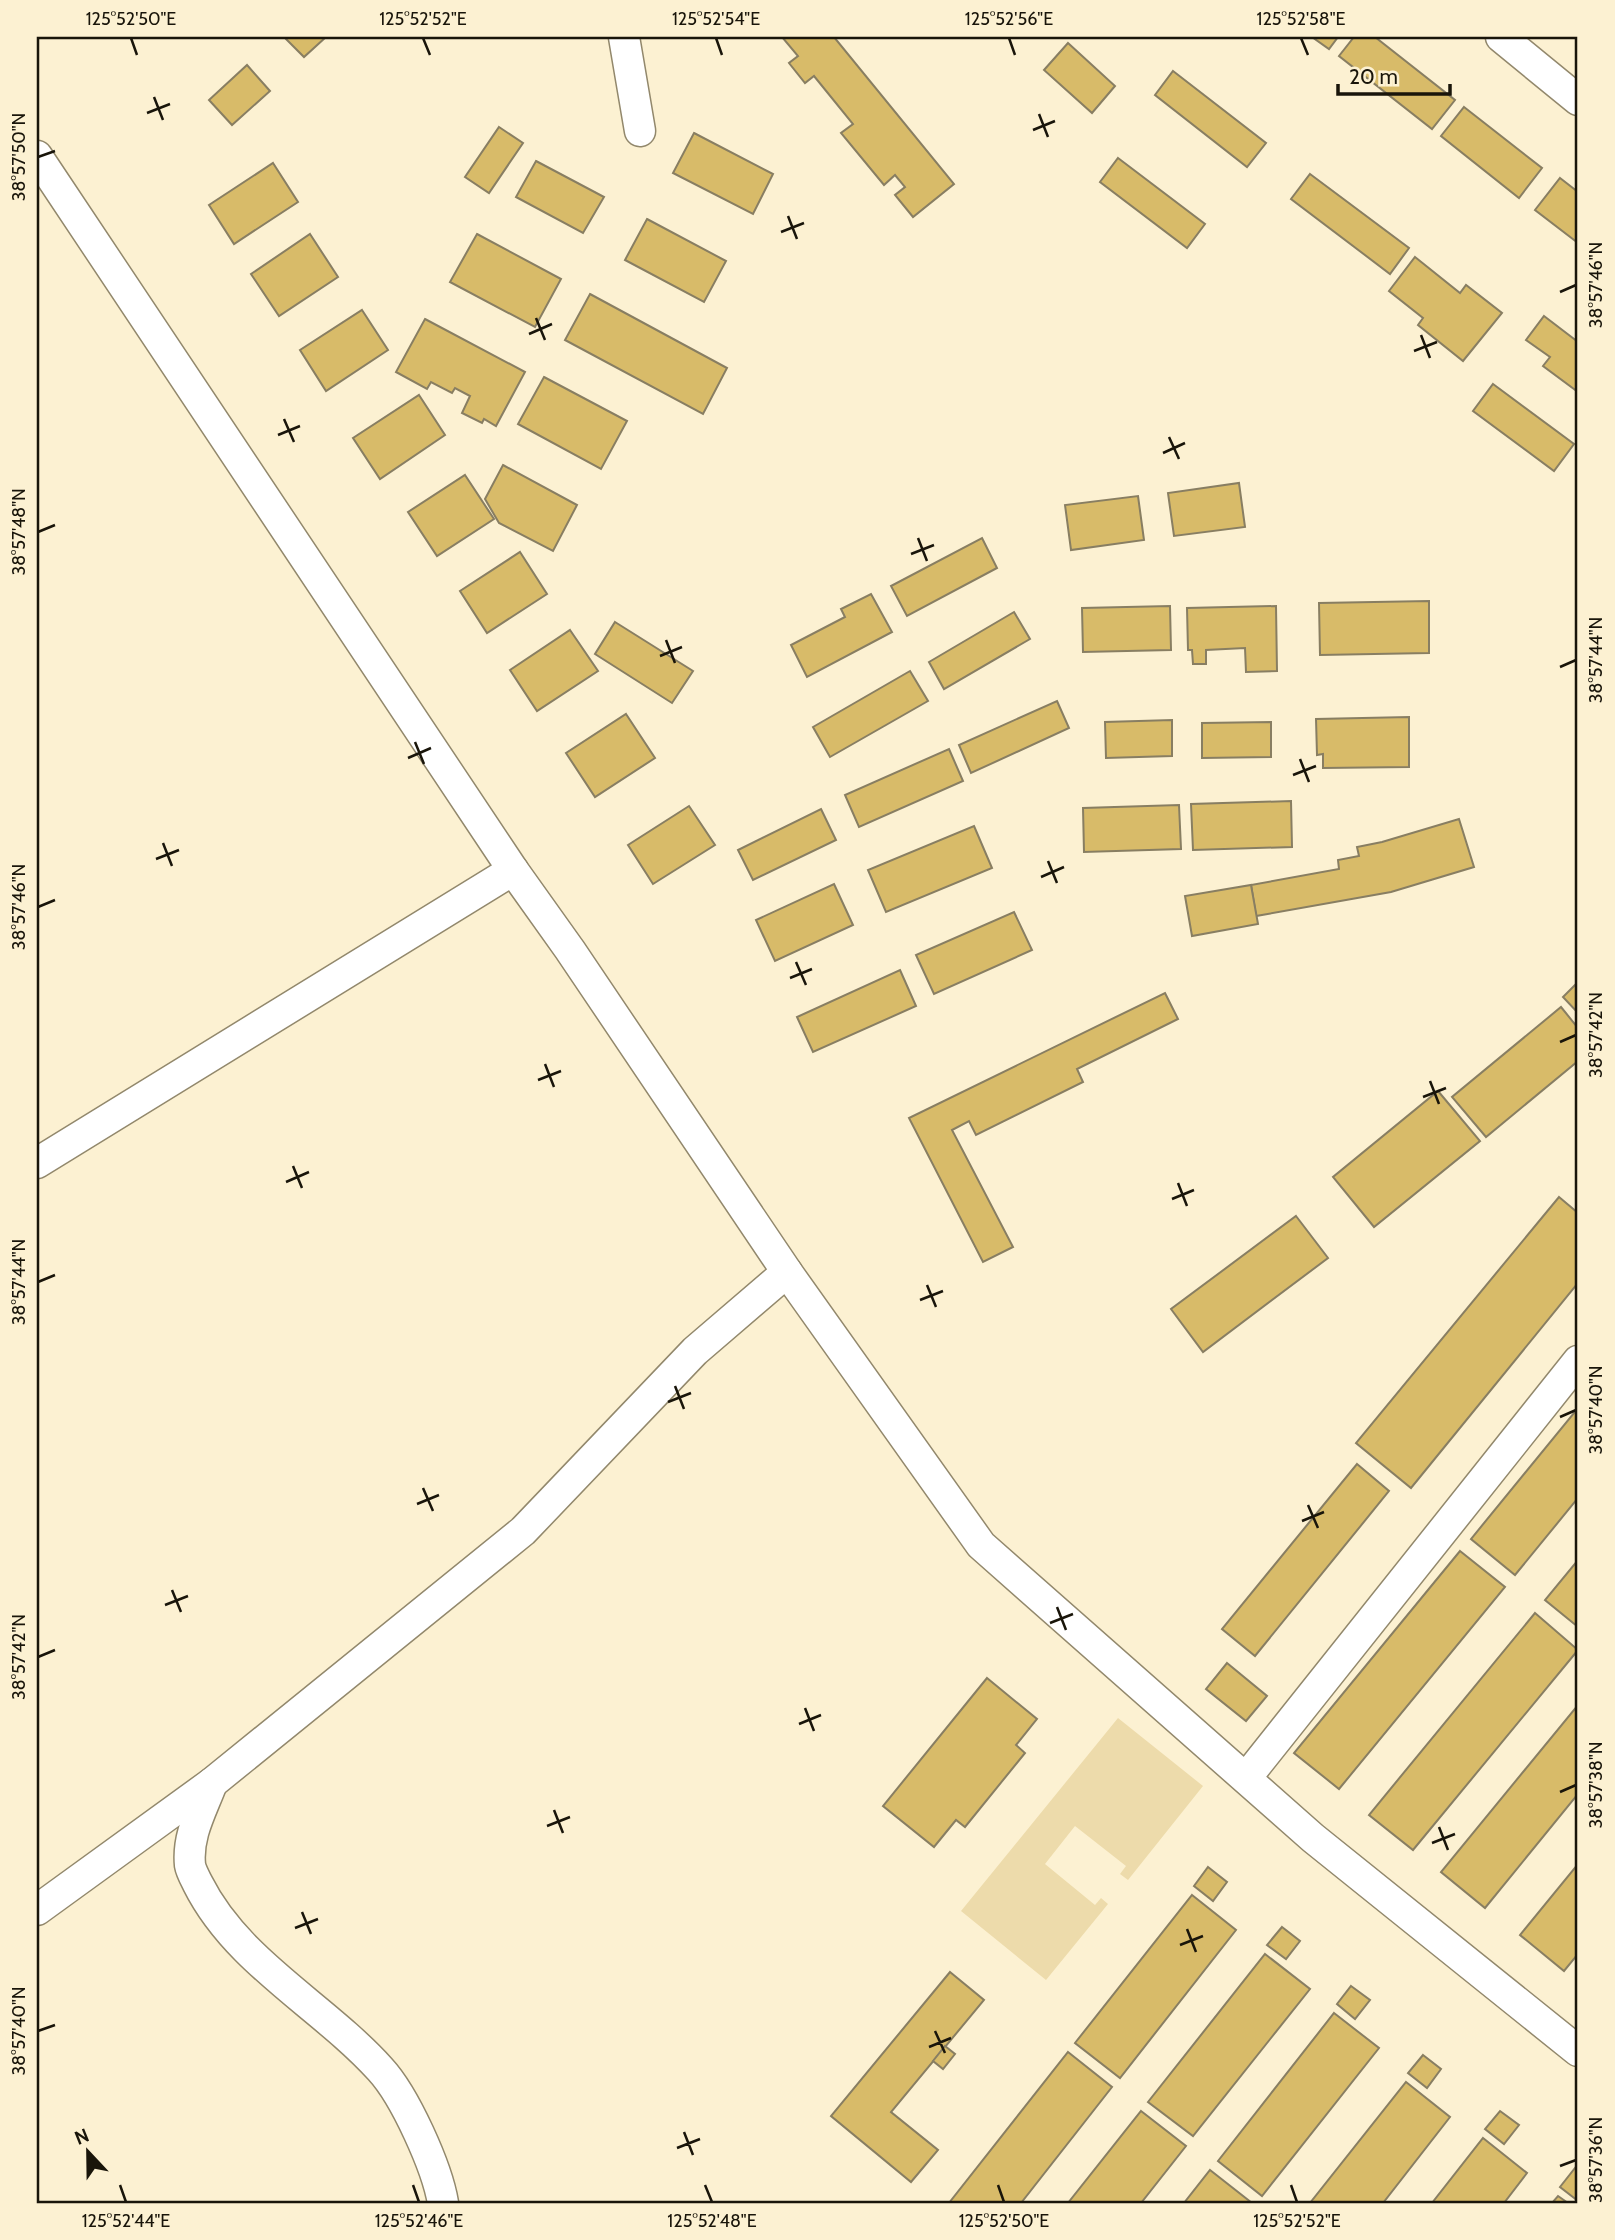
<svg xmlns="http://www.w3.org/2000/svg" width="1615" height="2240" viewBox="0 0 1615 2240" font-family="Cabin,sans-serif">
<rect width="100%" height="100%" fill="#fcf1d2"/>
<path fill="#eddbab" d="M 1118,1718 L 1203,1786 L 1128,1880 L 1120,1874 L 1126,1866 L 1075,1826 L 1045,1864 L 1095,1905 L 1101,1898 L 1108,1904 L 1046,1980 L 961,1911 Z"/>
<g fill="#d8bb69" stroke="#887e62" stroke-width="2">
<path d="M 284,37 L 326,37 L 304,57 Z"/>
<path d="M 782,37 L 834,37 L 954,184 L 913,217 L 895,195 L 905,187 L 895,175 L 884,185 L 841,133 L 853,124 L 814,76 L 805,83 L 789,63 L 798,56 Z"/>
<path d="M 1312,37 L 1338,37 L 1329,49 Z"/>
<path d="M 1354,37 L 1375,37 L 1455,100 L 1432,129 L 1339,56 Z"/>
<path d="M 1068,43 L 1115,86 L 1092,113 L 1044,70 Z"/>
<path d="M 247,65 L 270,91 L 232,125 L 209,100 Z"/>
<path d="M 1173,71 L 1266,143 L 1247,167 L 1155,95 Z"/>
<path d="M 1464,107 L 1542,168 L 1519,198 L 1441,136 Z"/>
<path d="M 499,127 L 523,143 L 489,193 L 465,177 Z"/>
<path d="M 694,133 L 773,174 L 753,214 L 673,173 Z"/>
<path d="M 1118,158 L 1205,224 L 1187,248 L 1100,182 Z"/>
<path d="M 536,161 L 604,197 L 583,233 L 516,197 Z"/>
<path d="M 273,163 L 298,202 L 234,244 L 209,205 Z"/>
<path d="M 1310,174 L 1409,248 L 1390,274 L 1291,199 Z"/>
<path d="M 1560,178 L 1578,192 L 1578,243 L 1535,210 Z"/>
<path d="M 647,219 L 726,261 L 704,302 L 625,260 Z"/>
<path d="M 310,234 L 338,277 L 279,316 L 251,274 Z"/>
<path d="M 477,234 L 561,279 L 535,327 L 450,282 Z"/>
<path d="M 1415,257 L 1460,293 L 1466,285 L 1502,313 L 1463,361 L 1418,325 L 1423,318 L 1389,291 Z"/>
<path d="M 590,294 L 727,368 L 703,414 L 565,340 Z"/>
<path d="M 362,310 L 388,350 L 326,391 L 300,350 Z"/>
<path d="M 1544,316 L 1578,342 L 1578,392 L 1543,366 L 1550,357 L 1526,340 Z"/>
<path d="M 425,319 L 525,372 L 496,426 L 484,419 L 482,423 L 462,413 L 470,396 L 455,388 L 452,393 L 431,382 L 427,389 L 396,372 Z"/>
<path d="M 544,377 L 627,421 L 601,469 L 518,424 Z"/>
<path d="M 1493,384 L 1574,444 L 1554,471 L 1473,411 Z"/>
<path d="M 419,395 L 445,435 L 380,479 L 353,438 Z"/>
<path d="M 503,465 L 577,505 L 553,551 L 499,523 L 485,499 Z"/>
<path d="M 465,475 L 494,519 L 437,556 L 408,512 Z"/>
<path d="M 1239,483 L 1245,527 L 1174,536 L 1168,493 Z"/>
<path d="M 1138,496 L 1144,540 L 1071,550 L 1065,505 Z"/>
<path d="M 982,538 L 997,568 L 907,616 L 891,586 Z"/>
<path d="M 520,552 L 547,594 L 487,633 L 460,591 Z"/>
<path d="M 871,594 L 892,632 L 807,677 L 791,645 L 845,617 L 841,609 Z"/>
<path d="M 1429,601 L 1429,653 L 1320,655 L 1319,603 Z"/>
<path d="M 1170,606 L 1171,650 L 1083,652 L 1082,608 Z"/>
<path d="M 1276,606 L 1277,671 L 1246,672 L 1245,648 L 1206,650 L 1206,664 L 1193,664 L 1192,650 L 1188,650 L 1187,608 Z"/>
<path d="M 1014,612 L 1030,639 L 944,689 L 929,662 Z"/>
<path d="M 615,622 L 693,671 L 672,703 L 595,654 Z"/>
<path d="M 570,630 L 598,671 L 537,711 L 510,670 Z"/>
<path d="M 910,671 L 928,701 L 830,757 L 813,727 Z"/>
<path d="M 1057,701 L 1069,728 L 971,773 L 959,745 Z"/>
<path d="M 626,714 L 655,758 L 595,797 L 566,753 Z"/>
<path d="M 1409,717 L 1409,767 L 1323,768 L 1323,754 L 1317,755 L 1316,719 Z"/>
<path d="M 1172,720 L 1172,756 L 1106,758 L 1105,722 Z"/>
<path d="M 1271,722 L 1271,757 L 1202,758 L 1202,723 Z"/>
<path d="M 949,749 L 963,781 L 859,827 L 845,795 Z"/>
<path d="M 1291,801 L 1292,847 L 1193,850 L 1191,804 Z"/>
<path d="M 1179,805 L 1181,849 L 1084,852 L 1083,808 Z"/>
<path d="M 689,806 L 715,845 L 653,884 L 628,845 Z"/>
<path d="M 821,809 L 836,840 L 753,880 L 738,850 Z"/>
<path d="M 1459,819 L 1474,867 L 1391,892 L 1256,916 L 1251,885 L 1339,869 L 1338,860 L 1359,856 L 1357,847 L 1382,842 Z"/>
<path d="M 974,826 L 992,868 L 886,912 L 868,870 Z"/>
<path d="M 834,884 L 853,925 L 775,961 L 756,920 Z"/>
<path d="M 1251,885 L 1258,924 L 1192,936 L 1185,896 Z"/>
<path d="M 1014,912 L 1032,950 L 934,994 L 916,955 Z"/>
<path d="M 900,970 L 916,1006 L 813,1052 L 797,1017 Z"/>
<path d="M 1578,982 L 1578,1013 L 1563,997 Z"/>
<path d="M 1165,993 L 1178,1019 L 1077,1069 L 1083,1082 L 976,1135 L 969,1121 L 952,1130 L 1013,1247 L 983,1262 L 909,1118 Z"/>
<path d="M 1561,1007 L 1578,1028 L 1578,1061 L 1486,1137 L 1452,1097 Z"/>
<path d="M 1438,1091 L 1480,1141 L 1374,1227 L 1333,1177 Z"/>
<path d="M 1559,1197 L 1578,1213 L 1578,1283 L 1411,1488 L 1356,1443 Z"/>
<path d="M 1296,1216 L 1328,1258 L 1203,1352 L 1171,1309 Z"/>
<path d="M 1578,1408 L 1578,1498 L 1515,1575 L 1471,1539 Z"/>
<path d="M 1357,1464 L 1389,1491 L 1255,1656 L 1222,1629 Z"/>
<path d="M 1460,1551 L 1505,1587 L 1339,1789 L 1294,1753 Z"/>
<path d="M 1578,1560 L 1578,1627 L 1545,1600 Z"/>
<path d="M 1535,1613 L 1578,1650 L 1413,1850 L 1369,1815 Z"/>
<path d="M 1227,1663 L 1267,1696 L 1246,1721 L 1206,1689 Z"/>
<path d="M 987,1678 L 1037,1719 L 1016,1745 L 1025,1753 L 965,1827 L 956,1820 L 934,1847 L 883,1806 Z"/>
<path d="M 1578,1705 L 1578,1794 L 1485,1908 L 1441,1872 Z"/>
<path d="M 1578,1864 L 1578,1954 L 1564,1971 L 1520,1935 Z"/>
<path d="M 1208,1867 L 1227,1882 L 1213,1901 L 1194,1886 Z"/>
<path d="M 1192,1895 L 1236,1930 L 1120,2078 L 1075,2043 Z"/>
<path d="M 1282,1927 L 1300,1941 L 1286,1959 L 1267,1945 Z"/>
<path d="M 1265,1954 L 1310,1989 L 1193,2136 L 1148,2102 Z"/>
<path d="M 950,1972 L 984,2000 L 891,2112 L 938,2150 L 911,2182 L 831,2116 Z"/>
<path d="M 1351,1986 L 1370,2000 L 1355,2019 L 1337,2004 Z"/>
<path d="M 1334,2013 L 1379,2048 L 1262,2196 L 1218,2161 Z"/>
<path d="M 945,2046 L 955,2054 L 943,2069 L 933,2061 Z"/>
<path d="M 1068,2052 L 1112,2087 L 1021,2203 L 949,2203 Z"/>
<path d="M 1423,2055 L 1441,2069 L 1427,2088 L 1408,2073 Z"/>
<path d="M 1406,2082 L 1450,2117 L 1383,2203 L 1310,2203 Z"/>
<path d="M 1141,2111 L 1186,2146 L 1141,2203 L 1068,2203 Z"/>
<path d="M 1500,2111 L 1519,2125 L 1504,2144 L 1485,2129 Z"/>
<path d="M 1483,2138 L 1527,2173 L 1504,2203 L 1432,2203 Z"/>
<path d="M 1575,2168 L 1578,2171 L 1578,2201 L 1560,2187 Z"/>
<path d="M 1210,2170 L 1252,2203 L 1184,2203 Z"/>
<path d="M 1558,2196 L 1568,2203 L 1552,2203 Z"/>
</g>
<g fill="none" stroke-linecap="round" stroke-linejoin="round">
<defs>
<g id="minor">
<path d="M 624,37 L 640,131"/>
<path d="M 1501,37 L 1578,100"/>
<path d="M 37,156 L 513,870 L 570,950 L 787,1272 L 981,1545 L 1313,1838 L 1578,2051"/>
<path d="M 37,1163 L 513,870"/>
<path d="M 1246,1778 L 1578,1361"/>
<path d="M 212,1783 C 202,1810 187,1835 190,1865 C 191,1871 195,1878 198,1884 C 237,1962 323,2006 380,2069 C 405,2096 437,2167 443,2203"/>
<path d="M 37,1910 L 212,1783 L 523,1531 L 695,1351 L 787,1272"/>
</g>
</defs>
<use href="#minor" stroke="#92886c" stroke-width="33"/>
<use href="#minor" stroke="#fff" stroke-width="30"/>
</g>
<path fill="none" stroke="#19150a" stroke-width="2.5" d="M 131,38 L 137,55M 423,38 L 430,55M 716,38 L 722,55M 1009,38 L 1015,55M 1301,38 L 1308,55M 154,97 L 163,120M 147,113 L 170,104M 1039,114 L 1048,137M 1033,130 L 1055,121M 38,157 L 55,151M 788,216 L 797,239M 781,232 L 804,223M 1560,292 L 1576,285M 536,318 L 545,340M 529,334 L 552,324M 1421,335 L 1430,358M 1414,351 L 1437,342M 284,419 L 294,442M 278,435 L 300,426M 1169,437 L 1179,459M 1163,453 L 1185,443M 38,532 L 55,525M 918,538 L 927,561M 911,554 L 934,545M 666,640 L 675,663M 660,656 L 682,647M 1560,667 L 1576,660M 415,742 L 424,764M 408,758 L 431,748M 1300,759 L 1309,782M 1293,775 L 1316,766M 163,843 L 172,866M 156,859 L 179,850M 1048,861 L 1057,883M 1041,877 L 1064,867M 38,907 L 55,900M 796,962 L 806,985M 790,978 L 812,969M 1560,1042 L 1576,1035M 545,1064 L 554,1087M 538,1080 L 561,1071M 1430,1081 L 1439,1104M 1423,1097 L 1446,1088M 293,1166 L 302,1188M 286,1182 L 309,1172M 1178,1183 L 1187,1206M 1172,1199 L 1194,1190M 38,1282 L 55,1275M 927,1285 L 936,1307M 920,1300 L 943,1291M 675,1386 L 684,1409M 668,1402 L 691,1393M 1560,1417 L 1576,1410M 423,1488 L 433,1511M 417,1504 L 439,1495M 1308,1505 L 1318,1528M 1302,1521 L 1324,1512M 172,1590 L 181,1612M 165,1605 L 188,1596M 1057,1607 L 1066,1630M 1050,1623 L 1073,1614M 38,1657 L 55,1650M 805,1708 L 814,1731M 799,1724 L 821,1715M 1560,1792 L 1576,1785M 554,1810 L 563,1833M 547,1826 L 570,1817M 1439,1827 L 1448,1850M 1432,1843 L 1455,1834M 302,1912 L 311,1934M 295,1928 L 318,1919M 1187,1929 L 1196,1952M 1180,1945 L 1203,1936M 38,2031 L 55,2025M 935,2031 L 945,2053M 929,2047 L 951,2038M 684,2132 L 693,2155M 677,2148 L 700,2139M 1560,2166 L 1576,2160M 120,2185 L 126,2202M 413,2185 L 419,2202M 705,2185 L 712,2202M 998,2185 L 1004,2202M 1291,2185 L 1297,2202"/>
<rect width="1615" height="2240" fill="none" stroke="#fcf1d2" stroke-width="77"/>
<g transform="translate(88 2152) rotate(338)" stroke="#fcf1d2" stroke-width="5" paint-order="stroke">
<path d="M0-5L12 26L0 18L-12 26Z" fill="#19150a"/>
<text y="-10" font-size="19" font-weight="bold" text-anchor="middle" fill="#19150a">N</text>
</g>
<path d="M1338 84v10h112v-10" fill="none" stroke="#19150a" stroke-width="3.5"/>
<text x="1349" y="84" font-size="21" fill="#19150a" stroke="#fcf1d2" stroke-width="5" paint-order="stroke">20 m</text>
<rect x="38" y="38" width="1538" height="2164" fill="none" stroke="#19150a" stroke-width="2.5"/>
<g font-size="18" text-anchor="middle" fill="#19150a">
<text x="131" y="25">125°52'50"E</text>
<text x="423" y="25">125°52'52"E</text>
<text x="716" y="25">125°52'54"E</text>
<text x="1009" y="25">125°52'56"E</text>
<text x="1301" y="25">125°52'58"E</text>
<text transform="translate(19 157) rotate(-90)" y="6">38°57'50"N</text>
<text transform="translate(1596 285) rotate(-90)" y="6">38°57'46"N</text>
<text transform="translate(19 532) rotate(-90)" y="6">38°57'48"N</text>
<text transform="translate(1596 660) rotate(-90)" y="6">38°57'44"N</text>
<text transform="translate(19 907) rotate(-90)" y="6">38°57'46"N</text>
<text transform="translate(1596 1035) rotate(-90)" y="6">38°57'42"N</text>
<text transform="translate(19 1282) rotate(-90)" y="6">38°57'44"N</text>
<text transform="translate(1596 1410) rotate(-90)" y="6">38°57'40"N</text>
<text transform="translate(19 1657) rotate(-90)" y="6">38°57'42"N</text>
<text transform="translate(1596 1785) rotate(-90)" y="6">38°57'38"N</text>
<text transform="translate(19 2031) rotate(-90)" y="6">38°57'40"N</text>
<text transform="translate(1596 2160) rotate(-90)" y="6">38°57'36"N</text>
<text x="126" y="2227">125°52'44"E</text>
<text x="419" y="2227">125°52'46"E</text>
<text x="712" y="2227">125°52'48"E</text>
<text x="1004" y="2227">125°52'50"E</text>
<text x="1297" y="2227">125°52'52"E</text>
</g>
</svg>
